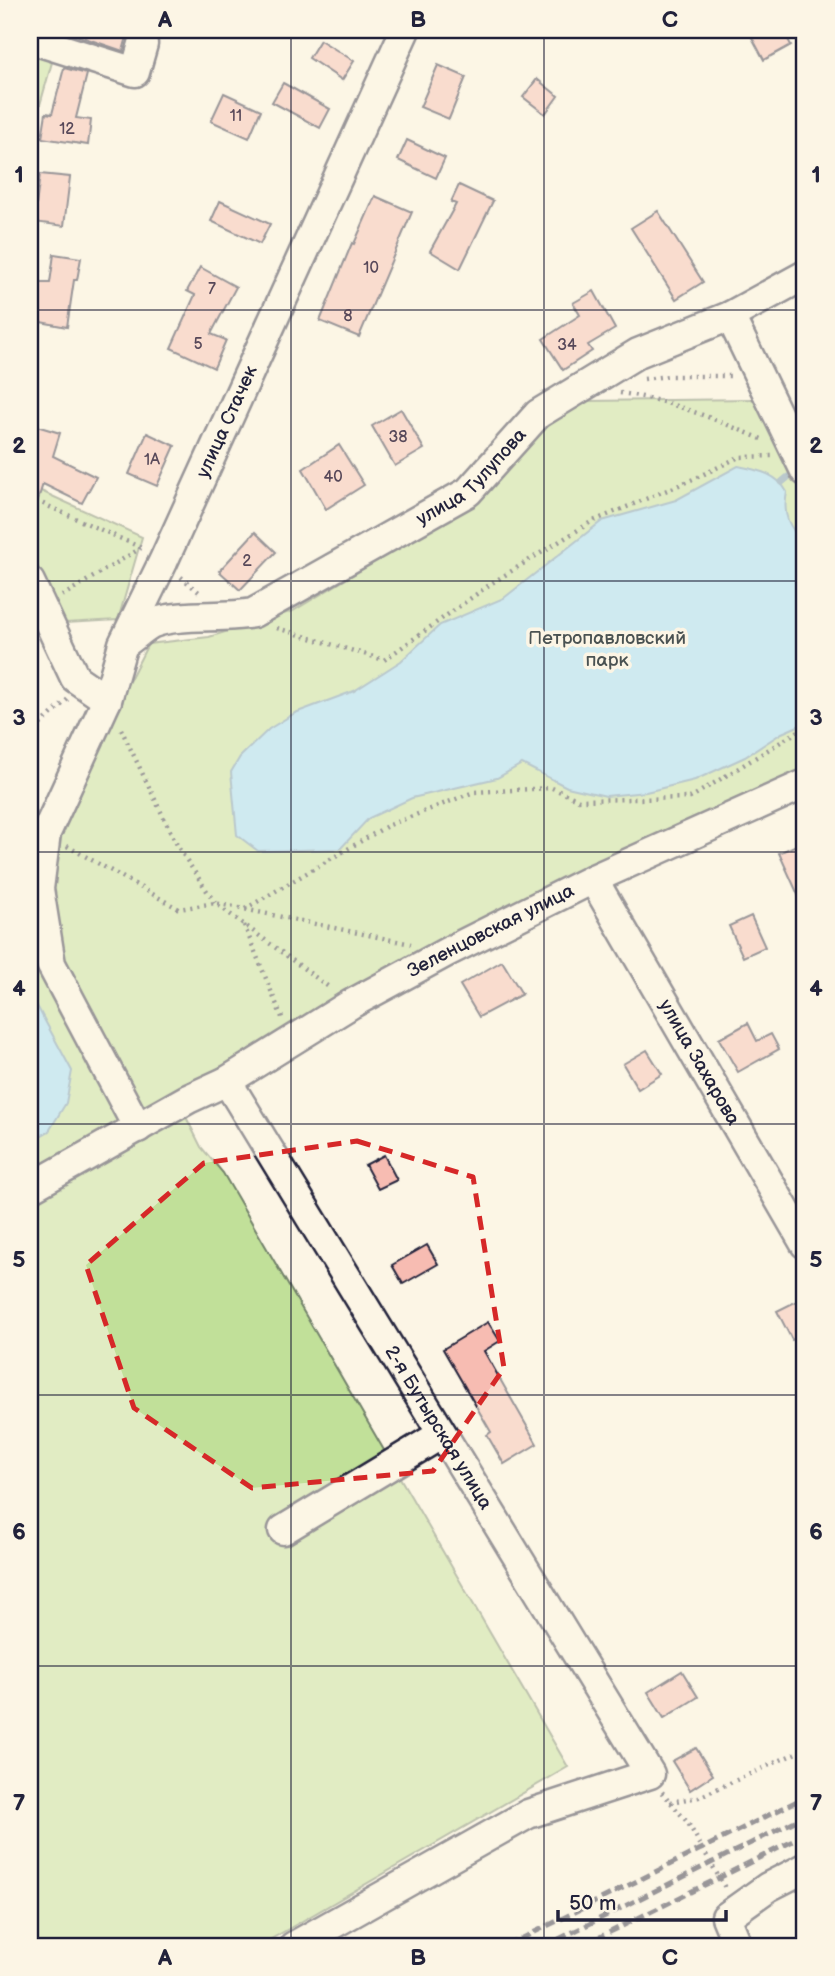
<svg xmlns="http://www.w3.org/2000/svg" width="835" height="1976" viewBox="0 0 835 1976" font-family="'Balsamiq Sans',sans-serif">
<rect width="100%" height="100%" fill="#fcf5e5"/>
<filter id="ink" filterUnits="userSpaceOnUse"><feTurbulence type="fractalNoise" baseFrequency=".0143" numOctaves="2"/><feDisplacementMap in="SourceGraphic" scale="14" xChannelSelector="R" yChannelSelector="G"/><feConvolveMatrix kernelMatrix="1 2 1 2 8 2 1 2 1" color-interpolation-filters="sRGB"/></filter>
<g filter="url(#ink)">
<g fill="#c1e099" stroke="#72816a" stroke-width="2">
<path d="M 36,36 L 54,55 L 38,112 L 30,187 L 30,92 L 34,87 Z"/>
<path d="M 755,399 L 805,498 L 805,772 L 518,910 L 193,1082 L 187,1119 L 201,1147 L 223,1173 L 568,1767 L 259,1946 L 30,1946 L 30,819 L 62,813 L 148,644 L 209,637 L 293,611 L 483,496 L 541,431 L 585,401 Z"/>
<path d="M 30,486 L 142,537 L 118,620 L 65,623 L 30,551 Z"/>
</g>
<g fill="#9adbfc" stroke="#6a91af" stroke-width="2">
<path d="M 738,466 C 757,470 777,473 787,492 C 782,517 789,526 805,545 L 805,723 L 782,733 L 745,757 L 695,780 L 646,792 L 606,796 L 567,787 L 522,764 L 497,778 L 412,798 L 369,818 L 340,849 L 258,851 L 237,835 L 231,772 L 240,757 L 269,729 L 295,713 L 354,691 L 401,661 L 440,625 L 504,598 L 602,521 L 676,500 Z"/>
<path d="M 30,993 L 72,1071 L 66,1103 L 49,1131 L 30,1142 Z"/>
</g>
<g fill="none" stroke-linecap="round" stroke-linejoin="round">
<path stroke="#6a91af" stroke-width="7" d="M 782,482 L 788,477"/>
</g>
<g fill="#f7bcb2" stroke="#22223b" stroke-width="2">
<path d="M 61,30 L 129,30 L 123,51 Z"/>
<path d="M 748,30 L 783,30 L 791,45 L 764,60 Z"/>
<path d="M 320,40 L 354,61 L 342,80 L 309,58 Z"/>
<path d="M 438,65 L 466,77 L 449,119 L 420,107 Z"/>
<path d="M 64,68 L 87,74 L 76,118 L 91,120 L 88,145 L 42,138 L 46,113 L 52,114 Z"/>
<path d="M 537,79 L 558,96 L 545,114 L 523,97 Z"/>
<path d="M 283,83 L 330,109 L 320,128 L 272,102 Z"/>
<path d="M 224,93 L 261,110 L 249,138 L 211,121 Z"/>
<path d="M 407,140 L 445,158 L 436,178 L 398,160 Z"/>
<path d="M 40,174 L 70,177 L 64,226 L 34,222 Z"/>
<path d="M 459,185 L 493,201 L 460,269 L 430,251 L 456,204 L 451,202 Z"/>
<path d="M 375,196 L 412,212 L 359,337 L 320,321 L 352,243 L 354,244 Z"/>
<path d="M 220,201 L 270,224 L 260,244 L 211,221 Z"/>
<path d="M 658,211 L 703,282 L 676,299 L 631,228 Z"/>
<path d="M 54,254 L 81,258 L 77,280 L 74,280 L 67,327 L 30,320 L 34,283 L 50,283 Z"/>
<path d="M 200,267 L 236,287 L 211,334 L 226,340 L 214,368 L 171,348 L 195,295 L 187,291 Z"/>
<path d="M 594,291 L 615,329 L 588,345 L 592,351 L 563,370 L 543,339 L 580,315 L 573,303 Z"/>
<path d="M 401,409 L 424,449 L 395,466 L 372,426 Z"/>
<path d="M 30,424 L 60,433 L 53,456 L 96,477 L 82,503 L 43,484 L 33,515 L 30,515 Z"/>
<path d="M 147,433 L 175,446 L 157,486 L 129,474 Z"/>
<path d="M 339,445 L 364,485 L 326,509 L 303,469 Z"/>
<path d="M 255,532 L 276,552 L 240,590 L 219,571 Z"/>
<path d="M 805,841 L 805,910 L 779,853 Z"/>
<path d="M 751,916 L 765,947 L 743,957 L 729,926 Z"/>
<path d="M 502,961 L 522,994 L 479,1017 L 460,985 Z"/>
<path d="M 748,1023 L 757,1041 L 771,1034 L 779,1049 L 738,1072 L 719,1039 Z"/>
<path d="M 647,1050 L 662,1074 L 638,1089 L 623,1064 Z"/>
<path d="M 384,1155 L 397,1180 L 378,1189 L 365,1165 Z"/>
<path d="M 427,1245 L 438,1264 L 403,1284 L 392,1265 Z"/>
<path d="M 805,1297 L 805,1334 L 792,1340 L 777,1311 Z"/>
<path d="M 488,1322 L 500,1341 L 484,1351 L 537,1444 L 504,1464 L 487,1435 L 491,1432 L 443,1349 Z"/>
<path d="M 682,1671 L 698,1697 L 664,1718 L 648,1692 Z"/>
<path d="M 696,1748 L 713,1775 L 690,1790 L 672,1761 Z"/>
</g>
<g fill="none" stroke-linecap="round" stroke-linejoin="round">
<defs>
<g id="minor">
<path d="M 30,39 L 135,72 L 143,44"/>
<path d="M 730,316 L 805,471"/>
<path d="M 30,582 L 75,678 L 107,700"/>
<path id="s1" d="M 125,643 C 134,637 144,627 153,623 C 180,613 223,619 253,613 L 468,492 L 538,414 L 638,353 L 730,316 L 805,275"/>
<path id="s2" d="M 593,879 L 805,1244"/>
<path id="s3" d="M 227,1081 L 650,1774 L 528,1814 L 294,1946"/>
<path id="s4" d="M 138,1128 L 51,964 L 39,889 L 46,833 L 107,700 L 123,644 L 163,562 L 405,30"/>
<path id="s5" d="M 30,1188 L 188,1099 L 227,1081 L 351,1004 L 447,952 L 593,879 L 805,784"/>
<path d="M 283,1530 L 442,1434"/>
<path d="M 738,1946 L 726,1917 L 768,1887 L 805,1868"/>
</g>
</defs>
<use href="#minor" stroke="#22223b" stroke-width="33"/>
<g stroke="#22223b" stroke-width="4.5" stroke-dasharray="2 5" stroke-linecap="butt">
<path d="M 644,379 L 668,376 L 733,376"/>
<path d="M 620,393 C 671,400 716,420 764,440"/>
<path d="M 30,498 L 144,549"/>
<path d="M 181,577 L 199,592"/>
<path d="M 62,596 L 141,548"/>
<path d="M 277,628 L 384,660 L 492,583 L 591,522 L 698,477 L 739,457 L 772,456"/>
<path d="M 121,729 L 178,847 L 215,903 L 330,988"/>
<path d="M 30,734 L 68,699"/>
<path d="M 67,846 L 179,909 L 215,903 L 411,944"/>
<path d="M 245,909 L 387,826 L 474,792 L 552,788 L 579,800 L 690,798 L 805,727"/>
<path d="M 244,925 L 283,1020"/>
<path d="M 662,1792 L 688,1823 L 724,1886 L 725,1890"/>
<path d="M 670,1802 L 699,1797 L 805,1749"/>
</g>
<use href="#minor" stroke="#fcf5e5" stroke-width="28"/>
<g stroke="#22223b" stroke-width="5" stroke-dasharray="10 5" stroke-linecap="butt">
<path d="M 507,1946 L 805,1797"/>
<path d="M 545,1946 L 805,1816"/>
<path d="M 582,1946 L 805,1835"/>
</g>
</g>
</g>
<path d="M0 0H835V1976H0ZM 357,1141 L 473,1177 L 504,1368 L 433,1471 L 252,1488 L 134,1408 L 86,1265 L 204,1163 Z" fill="#fcf5e5" fill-opacity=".55" fill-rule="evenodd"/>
<path fill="none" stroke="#d62828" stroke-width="5" stroke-dasharray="14 9" stroke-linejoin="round" d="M 357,1141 L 473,1177 L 504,1368 L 433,1471 L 252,1488 L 134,1408 L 86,1265 L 204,1163 Z"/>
<path fill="none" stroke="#22223b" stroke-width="2" stroke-opacity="0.55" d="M 291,30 L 291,1946M 544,30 L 544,1946M 30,310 L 805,310M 30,581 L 805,581M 30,852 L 805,852M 30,1124 L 805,1124M 30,1395 L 805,1395M 30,1666 L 805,1666"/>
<g text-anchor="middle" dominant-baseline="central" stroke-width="7" stroke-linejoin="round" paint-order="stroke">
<g font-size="16" fill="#574859">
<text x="236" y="116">11</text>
<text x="67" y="129">12</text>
<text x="371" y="268">10</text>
<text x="212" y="289">7</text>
<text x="348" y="316">8</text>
<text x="198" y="344">5</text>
<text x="567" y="345">34</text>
<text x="398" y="437">38</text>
<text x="152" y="460">1А</text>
<text x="333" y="477">40</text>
<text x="247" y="561">2</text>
</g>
<g font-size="19" fill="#22223b" stroke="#fcf5e5">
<text stroke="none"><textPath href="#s4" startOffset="768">улица Стачек</textPath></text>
<text stroke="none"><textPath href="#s1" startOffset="394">улица Тулупова</textPath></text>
<text stroke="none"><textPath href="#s5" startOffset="528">Зеленцовская улица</textPath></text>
<text stroke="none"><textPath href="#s2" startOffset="212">улица Захарова</textPath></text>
<text stroke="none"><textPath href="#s3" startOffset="406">2-я Бутырская улица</textPath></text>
</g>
<g font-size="19" fill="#4a5252" stroke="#fcf5e5">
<text x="607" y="638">Петропавловский<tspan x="607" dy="22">парк</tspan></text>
</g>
</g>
<rect width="835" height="1976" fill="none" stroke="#fcf5e5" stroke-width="77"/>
<path d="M558 1910v10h168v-10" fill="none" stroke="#22223b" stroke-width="3.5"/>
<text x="569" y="1910" font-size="21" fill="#22223b" stroke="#fcf5e5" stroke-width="5" paint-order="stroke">50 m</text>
<rect x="38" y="38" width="758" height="1900" fill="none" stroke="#22223b" stroke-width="2.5"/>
<g font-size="23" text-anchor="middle" font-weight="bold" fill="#22223b">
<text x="165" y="27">A</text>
<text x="418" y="27">B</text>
<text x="670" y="27">C</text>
<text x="19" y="182">1</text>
<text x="816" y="182">1</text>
<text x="19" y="453">2</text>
<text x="816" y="453">2</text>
<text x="19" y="725">3</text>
<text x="816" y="725">3</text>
<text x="19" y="996">4</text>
<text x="816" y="996">4</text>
<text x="19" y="1267">5</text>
<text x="816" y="1267">5</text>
<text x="19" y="1539">6</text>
<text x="816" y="1539">6</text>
<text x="19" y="1810">7</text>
<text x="816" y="1810">7</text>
<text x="165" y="1965">A</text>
<text x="418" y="1965">B</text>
<text x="670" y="1965">C</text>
</g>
</svg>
